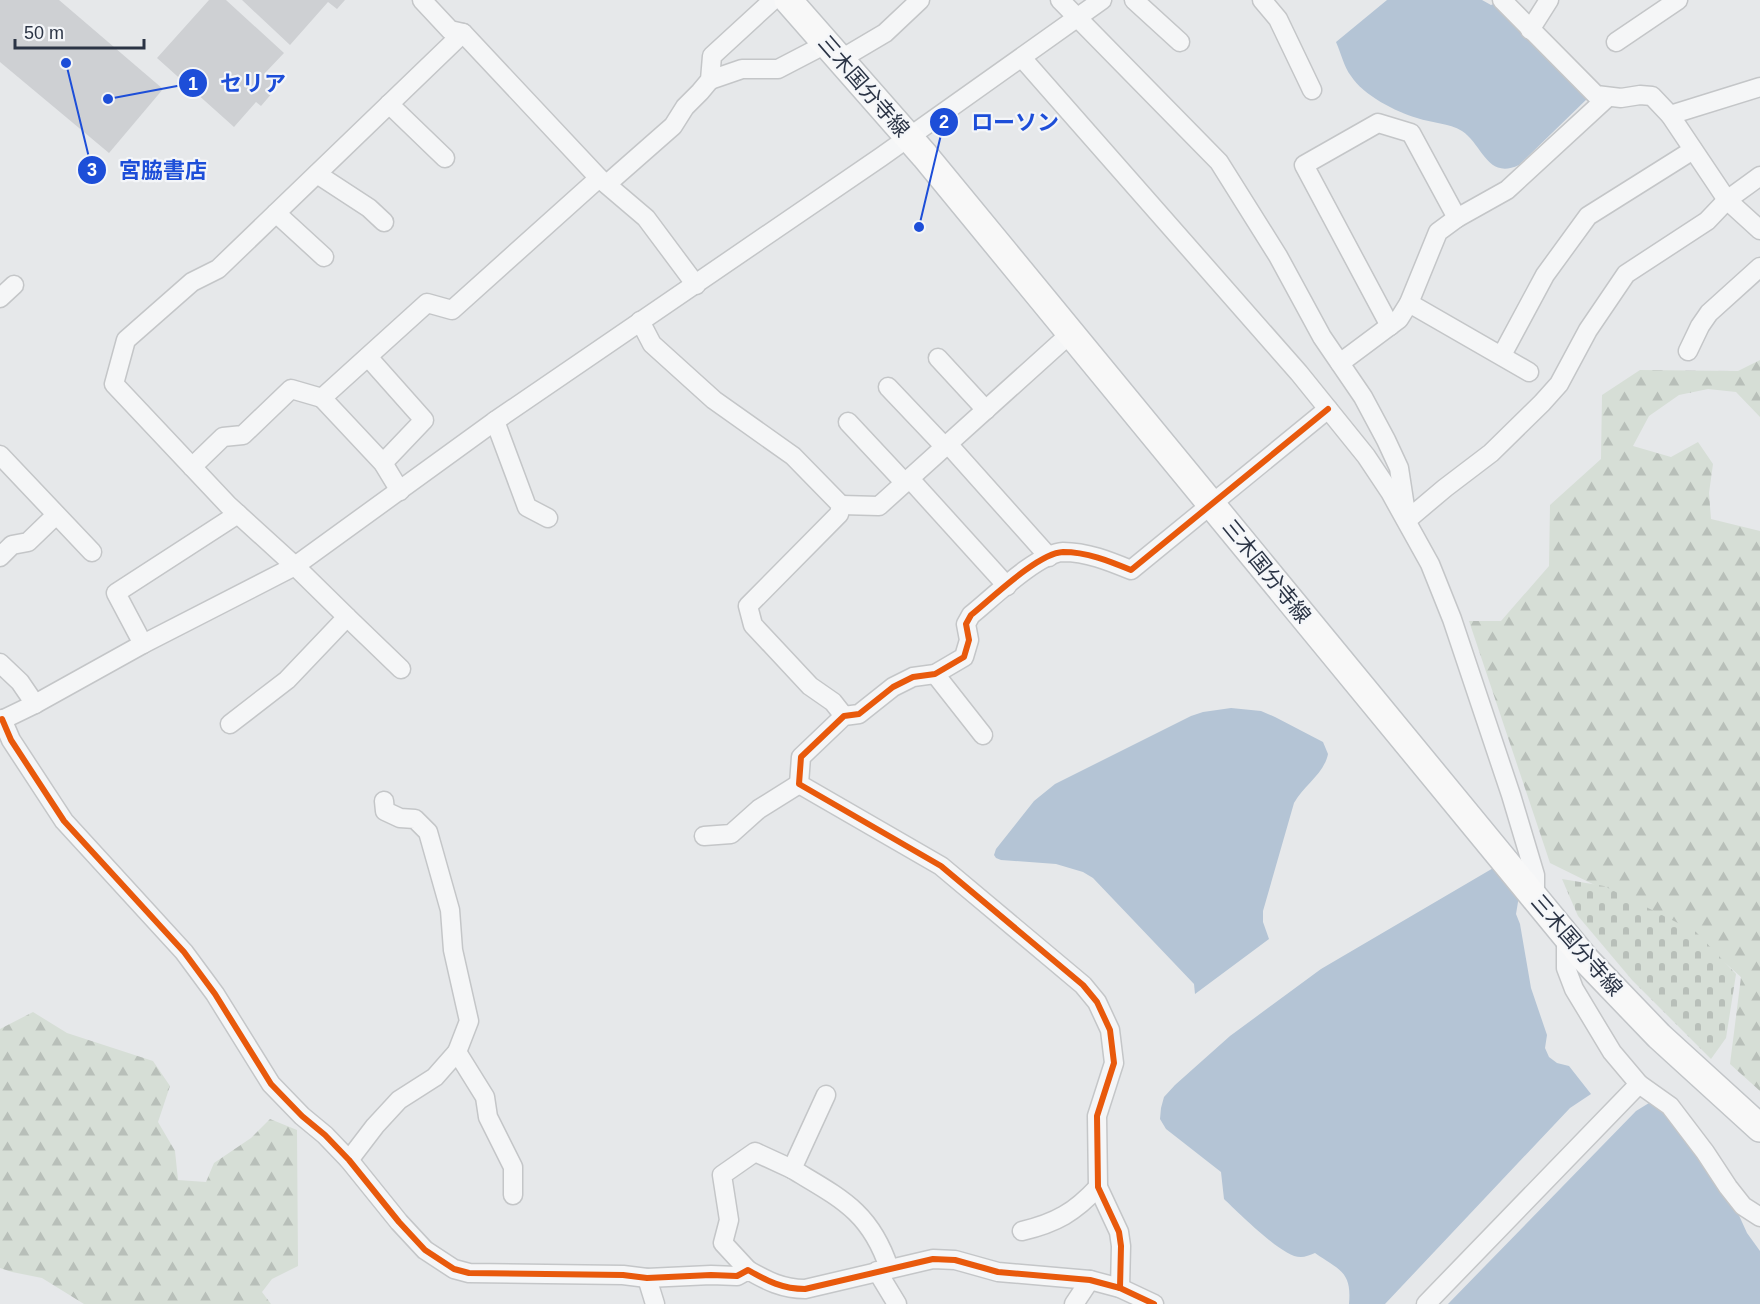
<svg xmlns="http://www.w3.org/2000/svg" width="1760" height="1304" viewBox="0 0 1760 1304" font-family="Helvetica,'Noto Sans JP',sans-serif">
<defs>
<pattern id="forest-firs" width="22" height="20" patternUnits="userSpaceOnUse" patternTransform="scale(1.5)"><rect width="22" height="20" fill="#d6ded6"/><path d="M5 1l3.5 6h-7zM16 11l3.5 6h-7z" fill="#b8bfb9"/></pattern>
<pattern id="cemetery-stones" width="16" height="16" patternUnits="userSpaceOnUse" patternTransform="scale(1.5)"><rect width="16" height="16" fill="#d6ded6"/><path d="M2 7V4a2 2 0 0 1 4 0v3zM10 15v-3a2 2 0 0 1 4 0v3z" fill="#b8bfb9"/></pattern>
</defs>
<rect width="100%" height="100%" fill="#e6e8ea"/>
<g fill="url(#forest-firs)">
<path d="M 1760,360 L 1760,417 L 1736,392 L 1708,389 L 1679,395 L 1649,416 L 1633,446 L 1671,457 L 1698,442 L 1713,464 L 1709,493 L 1711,519 L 1760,531 L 1760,1091 L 1730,1064 L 1741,977 L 1690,932 L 1550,863 L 1469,621 L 1501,621 L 1549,566 L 1550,505 L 1601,459 L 1602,395 L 1640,370 L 1738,371 Z"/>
<path d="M 33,1012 L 67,1033 L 153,1061 L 170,1086 L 158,1122 L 175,1151 L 178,1180 L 206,1182 L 214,1163 L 251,1138 L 270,1119 L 297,1130 L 298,1266 L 272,1279 L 262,1292 L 271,1304 L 84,1304 L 42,1278 L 12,1272 L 0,1268 L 0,1029 Z"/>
</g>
<path fill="url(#cemetery-stones)" d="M 1562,879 L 1604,886 L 1696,932 L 1736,974 L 1726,1038 L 1711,1059 L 1632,980 L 1578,916 Z"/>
<g fill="#b4c4d5">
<path d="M 1387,0 L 1482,0 L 1491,5 L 1496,3 L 1589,97 L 1519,165 C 1487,180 1483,145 1462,131 C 1449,123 1432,123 1417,118 C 1396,112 1363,95 1351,76 C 1344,67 1341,53 1336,42 Z"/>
<path d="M 1231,708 L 1261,711 L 1275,717 L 1323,742 L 1328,754 C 1324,774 1304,785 1294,803 L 1263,911 L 1263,922 L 1269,939 L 1195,994 L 1194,984 L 1093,878 L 1083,872 L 1056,864 L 1001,860 L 996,858 L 994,855 L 996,849 L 1034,801 L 1055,784 L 1191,716 L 1203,712 Z"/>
<path d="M 1495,867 L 1519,896 L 1516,914 L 1520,924 L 1531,988 L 1547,1035 L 1545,1048 L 1549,1057 L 1557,1063 L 1569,1066 L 1591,1094 L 1570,1108 L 1385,1304 L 1349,1304 C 1352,1271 1339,1270 1315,1253 C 1310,1255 1305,1257 1301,1257 C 1283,1258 1238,1212 1224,1199 L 1221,1172 L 1166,1129 L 1160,1119 L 1161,1108 L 1164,1097 L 1175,1085 L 1230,1036 L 1321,969 Z"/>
<path d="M 1649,1103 L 1656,1104 L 1665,1111 L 1737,1211 L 1747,1233 L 1760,1251 L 1760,1304 L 1448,1304 L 1636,1111 Z"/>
</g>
<g fill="#ced0d3">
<path d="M 0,0 L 59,0 L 163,89 L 109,153 L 0,62 Z"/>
<path d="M 209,0 L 226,0 L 284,53 L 265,73 L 279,85 L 261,106 L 256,102 L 234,127 L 157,58 Z"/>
<path d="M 242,0 L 345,0 L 337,9 L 328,2 L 290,45 Z"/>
</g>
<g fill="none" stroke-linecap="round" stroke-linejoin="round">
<defs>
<g id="minor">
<path d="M 422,0 L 450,30 L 463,33 L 599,178 L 646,218 L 696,285"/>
<path d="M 1060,0 L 1219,162 L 1278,256 L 1322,337 L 1363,397 L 1386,440 L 1399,468 L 1407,520 L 1445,488 L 1491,453 L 1542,403 L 1559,384 L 1588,330 L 1626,274 L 1707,221 L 1727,200 L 1760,176"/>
<path d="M 1134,0 L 1180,42"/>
<path d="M 1262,0 L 1278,19 L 1312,90"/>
<path d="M 1502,0 L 1596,95 L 1621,98 L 1640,95 L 1652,96 L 1670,115 L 1727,200 L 1760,230"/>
<path d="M 1530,30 L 1549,0"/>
<path d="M 1616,42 L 1678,0"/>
<path d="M 1022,58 L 1299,373 L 1366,456 L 1390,492 L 1430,564 L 1452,619 L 1511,795 L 1535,875 L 1535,896"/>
<path d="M 841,59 L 885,33 L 920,0"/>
<path d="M 710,80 L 742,69 L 778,69 L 828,43"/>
<path d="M 389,104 L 445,158"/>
<path d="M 1670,115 L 1760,87"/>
<path d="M 317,174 L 369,208 L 384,222"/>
<path d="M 607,184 L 673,126 L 685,107 L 700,92 L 710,80 L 712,56 L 773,0"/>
<path d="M 276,213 L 324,257"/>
<path d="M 0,298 L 14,285"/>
<path d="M 1409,303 L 1529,372"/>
<path d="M 640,321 L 652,344 L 714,400 L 793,456 L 841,505 L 839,514 L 748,606 L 753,625 L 810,686 L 833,702 L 844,716"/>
<path d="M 1390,326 L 1304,165 L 1378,123 L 1411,133 L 1457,218"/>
<path d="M 1688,351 L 1700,326 L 1709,313 L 1760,267"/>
<path d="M 1502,355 L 1545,275 L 1588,216 L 1693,150"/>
<path d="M 368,357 L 424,420 L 383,463"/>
<path d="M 938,358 L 986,410"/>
<path d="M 1340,363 L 1399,319 L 1409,303 L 1438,232 L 1457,218 L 1507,190 L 1608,97"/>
<path d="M 888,387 L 945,447"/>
<path d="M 495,421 L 527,507 L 548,518"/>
<path d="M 848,422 L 905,483"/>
<path d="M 948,444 L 1049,557"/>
<path d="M 0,455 L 92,552"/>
<path d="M 192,467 L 223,437 L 243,435 L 291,389 L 322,398"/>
<path d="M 910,479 L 1007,586"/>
<path d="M 400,491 L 383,463 L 322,398 L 427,303 L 452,310 L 599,178"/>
<path d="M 841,505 L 879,506 L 1071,333"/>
<path d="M 0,557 L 12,545 L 28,542 L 56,515"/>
<path d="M 347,617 L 401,669"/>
<path d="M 143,644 L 116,593 L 238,514"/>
<path d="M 0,663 L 20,682 L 35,704"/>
<path d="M 935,674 L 983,735"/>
<path d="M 2,719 L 11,740 L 64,821 L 184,952 L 215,994 L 271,1084 L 302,1116 L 325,1135 L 349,1160 L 399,1222 L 425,1250 L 454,1269 L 469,1273 L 623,1275 L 647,1278 L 711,1275 L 737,1276 L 748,1270 C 767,1281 783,1289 805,1289 L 933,1259 L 955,1260 L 998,1272 L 1090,1280 L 1120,1288 L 1154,1304"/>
<path d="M 0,721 L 35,704 L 143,644 L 295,566 L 495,421 L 881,157 L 1102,0"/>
<path d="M 230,724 L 287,680 L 347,617 L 295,566 L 228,505 L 114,384 L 126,340 L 192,282 L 218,269 L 463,33"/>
<path d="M 384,801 L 385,811 L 400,818 L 415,819 L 428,832 L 450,910 L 453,950 L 469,1021 L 457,1052"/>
<path d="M 704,836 L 731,834 L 759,809 L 799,784"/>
<path d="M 1566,936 L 1566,968 L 1574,989 L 1612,1052 L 1639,1084 L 1670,1106 L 1705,1152 L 1728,1187 L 1743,1206 L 1760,1217"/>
<path d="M 826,1095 L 792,1169 C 840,1198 870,1211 889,1268"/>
<path d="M 349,1160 L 375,1126 L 399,1100 L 435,1077 L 457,1052 L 485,1097 L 488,1117 L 513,1167 L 513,1195"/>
<path d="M 1022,1231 C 1056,1223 1075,1212 1098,1187"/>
<path d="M 748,1270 L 723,1243 L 729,1220 L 722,1175 L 755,1152 L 792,1169"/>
<path d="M 877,1271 L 897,1304"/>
<path d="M 647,1278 L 655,1304"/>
<path d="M 1120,1288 L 1121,1246 L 1119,1232 L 1098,1187 L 1097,1116 L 1114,1063 L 1110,1030 L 1097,1002 L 1083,985 L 941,866 L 799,784 L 801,757 L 844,716 L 859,714 L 893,687 L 913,677 L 935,674 L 964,657 L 969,640 L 966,624 L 971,615 C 991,599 1038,553 1063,552 C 1087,552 1109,561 1131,570 L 1328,409"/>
<path d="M 1074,1304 L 1090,1280"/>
<path d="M 1426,1304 L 1639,1084"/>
</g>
<path id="primary" d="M 788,0 L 925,156 L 1586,960 L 1659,1036 L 1760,1128"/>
</defs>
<use href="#minor" stroke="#c4c6c8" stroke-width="21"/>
<use href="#primary" stroke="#c2c5c8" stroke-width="30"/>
<use href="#minor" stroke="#f5f6f7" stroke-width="18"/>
<use href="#primary" stroke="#f8f8f8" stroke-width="27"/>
<defs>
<g id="cycleway">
<path d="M 2,719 L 11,740 L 64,821 L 184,952 L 215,994 L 271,1084 L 302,1116 L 325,1135 L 349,1160 L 399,1222 L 425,1250 L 454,1269 L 469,1273 L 623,1275 L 647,1278 L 711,1275 L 737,1276 L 748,1270 C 767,1281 783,1289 805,1289 L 933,1259 L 955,1260 L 998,1272 L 1090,1280 L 1120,1288 L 1154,1304"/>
<path d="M 1120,1288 L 1121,1246 L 1119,1232 L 1098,1187 L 1097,1116 L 1114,1063 L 1110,1030 L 1097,1002 L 1083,985 L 941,866 L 799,784 L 801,757 L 844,716 L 859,714 L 893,687 L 913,677 L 935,674 L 964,657 L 969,640 L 966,624 L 971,615 C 991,599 1038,553 1063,552 C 1087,552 1109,561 1131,570 L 1328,409"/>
</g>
</defs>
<use href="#cycleway" stroke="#f4f6f9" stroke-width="10"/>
<use href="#cycleway" stroke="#e8590c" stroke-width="6"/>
</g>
<g text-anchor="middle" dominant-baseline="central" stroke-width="4.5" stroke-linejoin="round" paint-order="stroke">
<g font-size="21" fill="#2b3445" stroke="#f4f6f9">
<text transform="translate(864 86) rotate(49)">三木国分寺線</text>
<text transform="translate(1267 571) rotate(51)">三木国分寺線</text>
<text transform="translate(1577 945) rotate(49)">三木国分寺線</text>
</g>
</g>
<path fill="none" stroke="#1d4ed8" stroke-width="2" d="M108 99L193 83M919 227L944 122M66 63L92 170"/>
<g fill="#1d4ed8" stroke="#f4f6f9" stroke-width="2">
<circle cx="108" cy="99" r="6"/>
<circle cx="919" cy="227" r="6"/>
<circle cx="66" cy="63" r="6"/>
<circle cx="193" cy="83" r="15"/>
<circle cx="944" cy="122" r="15"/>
<circle cx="92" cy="170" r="15"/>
</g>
<g font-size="18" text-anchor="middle" font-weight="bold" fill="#fff">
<text x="193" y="90">1</text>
<text x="944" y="128">2</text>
<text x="92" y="176">3</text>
</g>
<g font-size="22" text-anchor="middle" font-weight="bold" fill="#1d4ed8" stroke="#f4f6f9" stroke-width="4.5" stroke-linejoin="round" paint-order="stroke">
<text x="253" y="91">セリア</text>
<text x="1015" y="130">ローソン</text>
<text x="163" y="178">宮脇書店</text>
</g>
<path d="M15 39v9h129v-9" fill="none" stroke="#2b3445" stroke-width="3"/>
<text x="24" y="39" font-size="18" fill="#2b3445" stroke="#f4f6f9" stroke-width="4.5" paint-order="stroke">50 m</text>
</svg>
